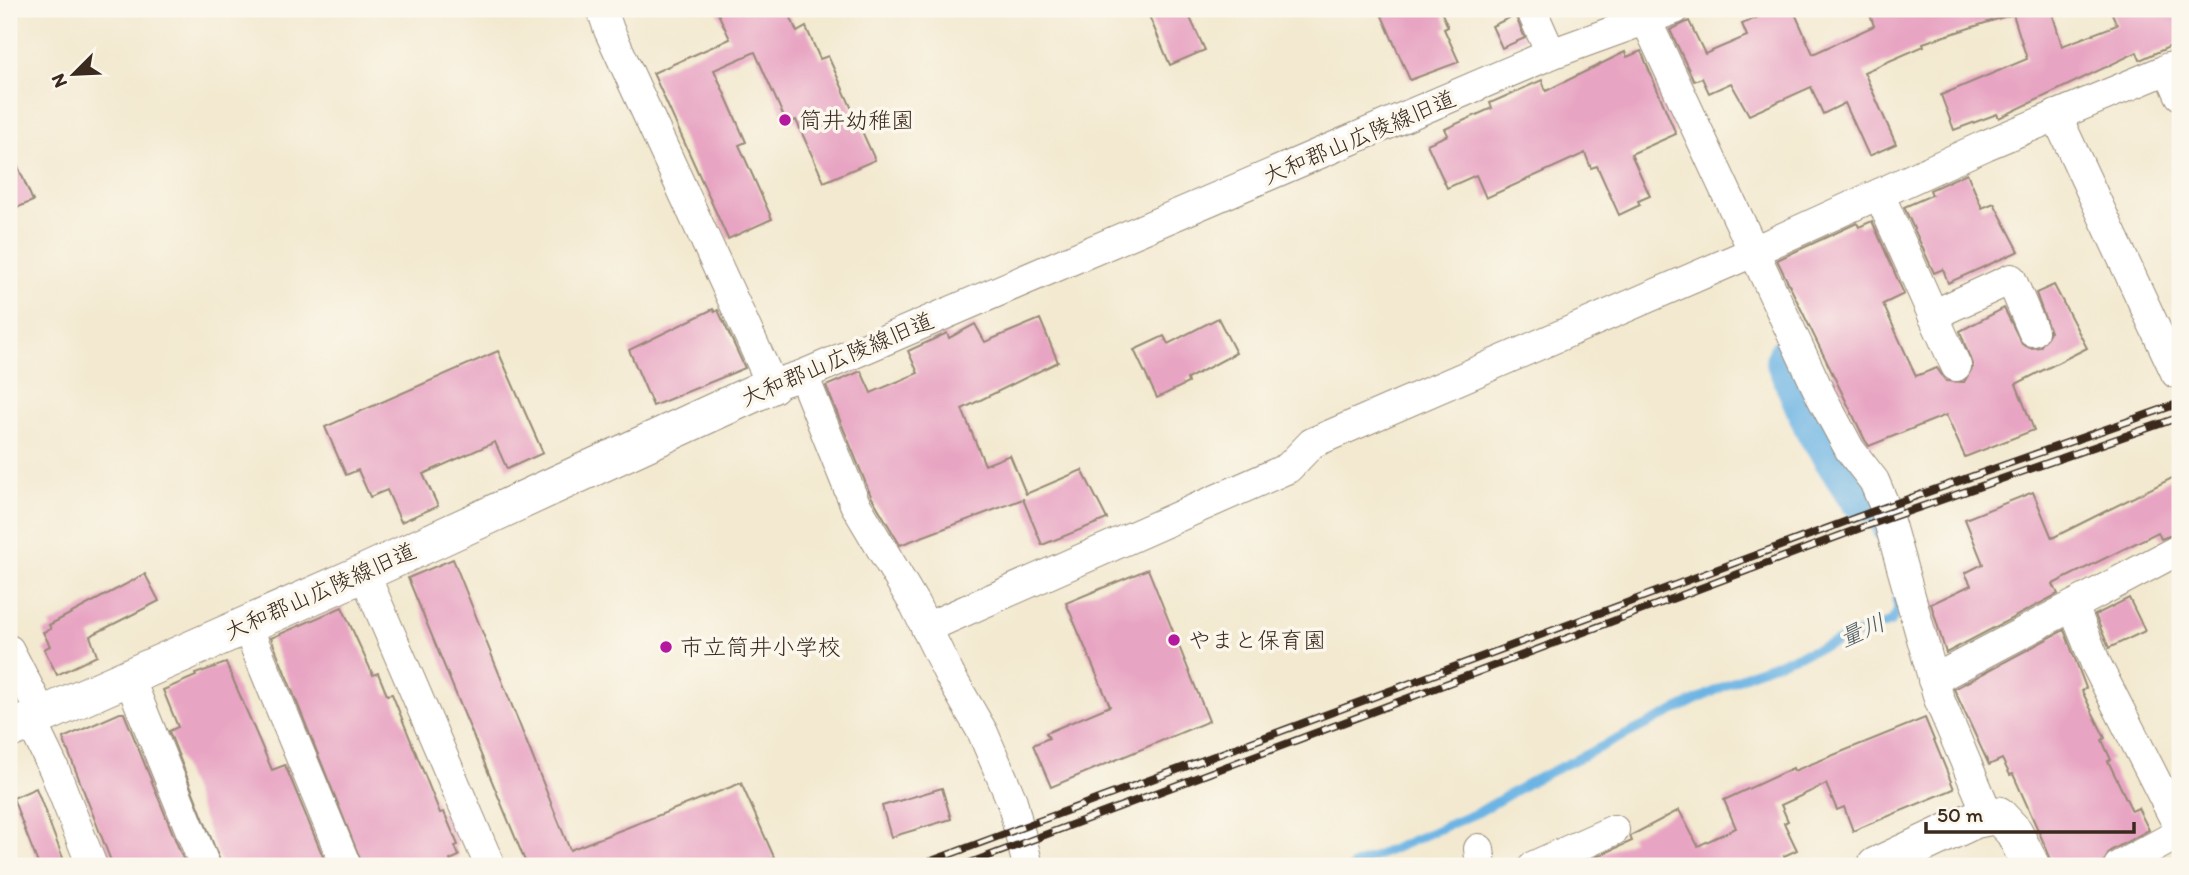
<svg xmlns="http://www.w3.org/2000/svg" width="2189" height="875" viewBox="0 0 2189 875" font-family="Itim,'Klee One',sans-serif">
<rect width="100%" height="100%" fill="#fbf7ec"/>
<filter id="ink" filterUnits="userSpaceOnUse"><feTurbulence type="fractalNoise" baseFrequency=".0143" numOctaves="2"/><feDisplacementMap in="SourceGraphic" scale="14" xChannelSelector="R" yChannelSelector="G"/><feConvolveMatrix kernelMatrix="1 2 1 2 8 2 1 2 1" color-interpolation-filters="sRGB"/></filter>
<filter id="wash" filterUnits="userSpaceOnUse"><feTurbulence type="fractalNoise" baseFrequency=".00686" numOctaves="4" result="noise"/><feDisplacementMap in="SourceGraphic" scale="28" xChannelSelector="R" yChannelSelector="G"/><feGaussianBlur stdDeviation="1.57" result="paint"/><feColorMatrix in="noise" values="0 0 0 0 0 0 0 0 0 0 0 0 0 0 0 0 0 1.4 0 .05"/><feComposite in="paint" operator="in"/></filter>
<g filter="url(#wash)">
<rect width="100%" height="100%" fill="#f3e9d0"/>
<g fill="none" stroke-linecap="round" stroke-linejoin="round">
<g stroke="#6cb4e4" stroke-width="9">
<path d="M 1864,496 L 1878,535"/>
<path d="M 1353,866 L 1479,812 L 1530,782 L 1753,672 L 1891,622 L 1899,609 L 1896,599"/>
</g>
<path stroke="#6cb4e4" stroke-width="51" d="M 1791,360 L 1820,427 L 1864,496"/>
</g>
<g id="blocks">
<g fill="#e8a5c3">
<path d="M 716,9 L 787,9 L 797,32 L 806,27 L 820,59 L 828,56 L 875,160 L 824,182 L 796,120 L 787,124 L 755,52 L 714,70 L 746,142 L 739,145 L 772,219 L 728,239 L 653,73 L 730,39 Z"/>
<path d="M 1146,9 L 1186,9 L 1205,50 L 1170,65 Z"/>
<path d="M 1379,9 L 1440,9 L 1448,27 L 1444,29 L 1459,62 L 1410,80 Z"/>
<path d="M 1777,9 L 1793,9 L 1813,54 L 1874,26 L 1868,9 L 2051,9 L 2062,46 L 2117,25 L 2110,9 L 2180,9 L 2180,42 L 2140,60 L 2137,52 L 1999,118 L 1997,114 L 1954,130 L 1941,95 L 2027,59 L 2013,14 L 1923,43 L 1924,46 L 1864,72 L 1896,144 L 1869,156 L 1845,103 L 1823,114 L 1811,87 L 1749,115 L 1731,83 L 1709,93 L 1702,78 L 1694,81 L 1670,30 L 1689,21 L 1705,54 L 1747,36 L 1742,24 Z"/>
<path d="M 1515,15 L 1525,38 L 1502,48 L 1492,26 Z"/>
<path d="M 1641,51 L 1676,134 L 1631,154 L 1650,196 L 1638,201 L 1640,205 L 1619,215 L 1597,166 L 1591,168 L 1585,153 L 1486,198 L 1476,175 L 1447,188 L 1427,144 L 1448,135 L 1445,129 L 1492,108 L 1490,103 L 1542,80 L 1546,91 L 1625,52 L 1627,57 Z"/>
<path d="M 9,146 L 33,201 L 9,211 Z"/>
<path d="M 1967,173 L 1982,208 L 1994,203 L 2019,251 L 1948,283 L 1943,269 L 1934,273 L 1904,207 L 1932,195 L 1930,190 Z"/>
<path d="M 1872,221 L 1904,294 L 1883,304 L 1916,376 L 1937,368 L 1946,381 L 1964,382 L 1973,367 L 1960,331 L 2004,308 L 2022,344 L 2030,348 L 2040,347 L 2050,332 L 2036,293 L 2054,285 L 2087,348 L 2016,384 L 2034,430 L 1965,457 L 1946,415 L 1869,446 L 1865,440 L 1777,260 L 1857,223 L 1859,227 Z"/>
<path d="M 713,309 L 715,312 L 718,310 L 745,368 L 653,406 L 629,350 Z"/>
<path d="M 1218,318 L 1236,353 L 1187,379 L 1188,383 L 1157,398 L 1134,350 L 1164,336 L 1168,344 Z"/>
<path d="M 1040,319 L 1058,362 L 962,409 L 985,465 L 1010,455 L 1026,494 L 1082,470 L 1107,519 L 1042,545 L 1023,499 L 900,545 L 871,496 L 826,386 L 861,371 L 871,393 L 918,373 L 908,351 L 947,333 L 949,338 L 975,324 L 985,342 Z"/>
<path d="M 498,351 L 543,453 L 507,469 L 495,442 L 423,474 L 438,506 L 401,522 L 387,490 L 370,497 L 358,470 L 346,475 L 325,427 Z"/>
<path d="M 2180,474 L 2180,532 L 2161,539 L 2158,532 L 2053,584 L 2058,594 L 1946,653 L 1931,604 L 1971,585 L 1965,573 L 1983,564 L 1965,519 L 2033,492 L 2052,538 Z"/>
<path d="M 453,559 L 570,850 L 741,783 L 778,866 L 527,866 L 408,578 Z"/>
<path d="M 1148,569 L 1209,721 L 1051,787 L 1033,745 L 1049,738 L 1046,733 L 1110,706 L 1066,603 Z"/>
<path d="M 145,574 L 159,601 L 90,636 L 97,656 L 57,675 L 44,649 L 50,646 L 43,632 L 51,629 L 49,625 Z"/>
<path d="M 2129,598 L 2145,631 L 2109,648 L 2095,615 Z"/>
<path d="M 342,607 L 373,675 L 378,673 L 387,695 L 392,694 L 440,813 L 444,812 L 458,845 L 455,846 L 459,856 L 450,860 L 452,866 L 363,866 L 271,638 Z"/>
<path d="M 2064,630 L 2086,688 L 2082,691 L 2105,738 L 2102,740 L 2111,760 L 2108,761 L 2132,811 L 2138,808 L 2149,830 L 2110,851 L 2102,866 L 2054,866 L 2013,774 L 2010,775 L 2002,759 L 1989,765 L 1954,689 Z"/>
<path d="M 226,663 L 272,770 L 285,765 L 327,866 L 222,866 L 169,731 L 178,727 L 163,690 L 196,676 L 195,674 Z"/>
<path d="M 120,713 L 124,713 L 186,866 L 113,866 L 63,738 Z"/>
<path d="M 1925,718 L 1954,789 L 1853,831 L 1844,807 L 1837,810 L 1826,784 L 1781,805 L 1788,821 L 1784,823 L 1797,850 L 1784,856 L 1789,866 L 1576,866 L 1632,841 L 1630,836 L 1679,810 L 1698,846 L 1736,828 L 1724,800 L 1793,768 L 1794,771 Z"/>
<path d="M 36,788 L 66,866 L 39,866 L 28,838 L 13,798 Z"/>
<path d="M 942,788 L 951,819 L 891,837 L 882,806 Z"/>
</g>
</g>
</g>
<g filter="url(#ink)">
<use href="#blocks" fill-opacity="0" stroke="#978a77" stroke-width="2"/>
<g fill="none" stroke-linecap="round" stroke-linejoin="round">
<defs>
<g id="minor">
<path d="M 602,9 L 609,30 L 772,385 L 803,375 L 1551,54 L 1675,9"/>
<path d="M 1531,9 L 1551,54"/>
<path d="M 1646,20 L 1821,396 L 1850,450 L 1874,481 L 1885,507 L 1939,699 L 1988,815"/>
<path d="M 2168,68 L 2180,95"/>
<path d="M 2056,115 L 2176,373 L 2180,371"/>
<path d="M 1879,194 L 1956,366"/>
<path d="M 1933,315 L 2011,279 L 2033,331"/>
<path d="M 803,375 L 855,504 L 915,605 L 949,674 L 983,733 L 1012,801 L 1028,866"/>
<path d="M 364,573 L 490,866"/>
<path d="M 2073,606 L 2096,664 L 2180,829"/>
<path d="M 246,624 L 346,866"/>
<path d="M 926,628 L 1288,468 L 1312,443 L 1739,258 L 1986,145 L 2180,64"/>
<path d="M 9,650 L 42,714"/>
<path d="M 128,675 L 205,866"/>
<path d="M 1933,680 L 2180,549"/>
<path d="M 30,719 L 54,769 L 92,866"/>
<path d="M 1479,849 L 1481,866"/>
<path d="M 1534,866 L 1614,830"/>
<path d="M 2119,866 L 2180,833"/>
</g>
<g id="tertiary">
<path d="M 9,730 L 364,573 L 772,385"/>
<path d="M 1876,866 L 1974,820 L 1998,815 L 2014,832 L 2031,866"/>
</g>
</defs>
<use href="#minor" stroke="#978a77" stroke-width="32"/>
<use href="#tertiary" stroke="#978a77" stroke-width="39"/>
<use href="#minor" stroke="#fff" stroke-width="30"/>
<use href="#tertiary" stroke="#fff" stroke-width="37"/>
<defs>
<g id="rail">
<path d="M 918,866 L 1874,511 L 2180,403"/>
<path d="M 962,866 L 1863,527 L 2180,417"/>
</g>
</defs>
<use href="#rail" stroke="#3b2a1e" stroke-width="8"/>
<use href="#rail" stroke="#fbf7ec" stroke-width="5" stroke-dasharray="16" stroke-linecap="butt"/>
</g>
</g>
<g fill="#b5179e" stroke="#fbf7ec" stroke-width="2.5">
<circle cx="785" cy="120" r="7"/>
<circle cx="1174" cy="640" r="7"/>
<circle cx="666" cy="647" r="7"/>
</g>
<g text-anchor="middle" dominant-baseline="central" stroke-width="7" stroke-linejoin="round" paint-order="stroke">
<g font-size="23" fill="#3b2a1e" stroke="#fbf7ec" text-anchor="start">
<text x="799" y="120">筒井幼稚園</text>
<text x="1188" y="640">やまと保育園</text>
<text x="680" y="647">市立筒井小学校</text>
</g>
<g font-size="23" fill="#3b2a1e" stroke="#fbf7ec">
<text transform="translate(1359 137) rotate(-23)">大和郡山広陵線旧道</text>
<text transform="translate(837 359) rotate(-23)">大和郡山広陵線旧道</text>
<text transform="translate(320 591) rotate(-24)">大和郡山広陵線旧道</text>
</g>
<g font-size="24" font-style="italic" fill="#4c5a63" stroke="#fbf7ec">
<text transform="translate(1862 630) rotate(-23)">量川</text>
</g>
</g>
<rect width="2189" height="875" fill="none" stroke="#fbf7ec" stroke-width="35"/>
<g transform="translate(74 74) rotate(246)" stroke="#fbf7ec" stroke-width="5" paint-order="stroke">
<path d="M0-5L12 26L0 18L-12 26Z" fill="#3b2a1e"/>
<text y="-10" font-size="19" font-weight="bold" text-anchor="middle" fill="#3b2a1e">N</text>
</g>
<path d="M1926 822v10h208v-10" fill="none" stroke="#3b2a1e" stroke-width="3.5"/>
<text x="1937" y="822" font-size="21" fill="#3b2a1e" stroke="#fbf7ec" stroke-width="5" paint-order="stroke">50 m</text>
</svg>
